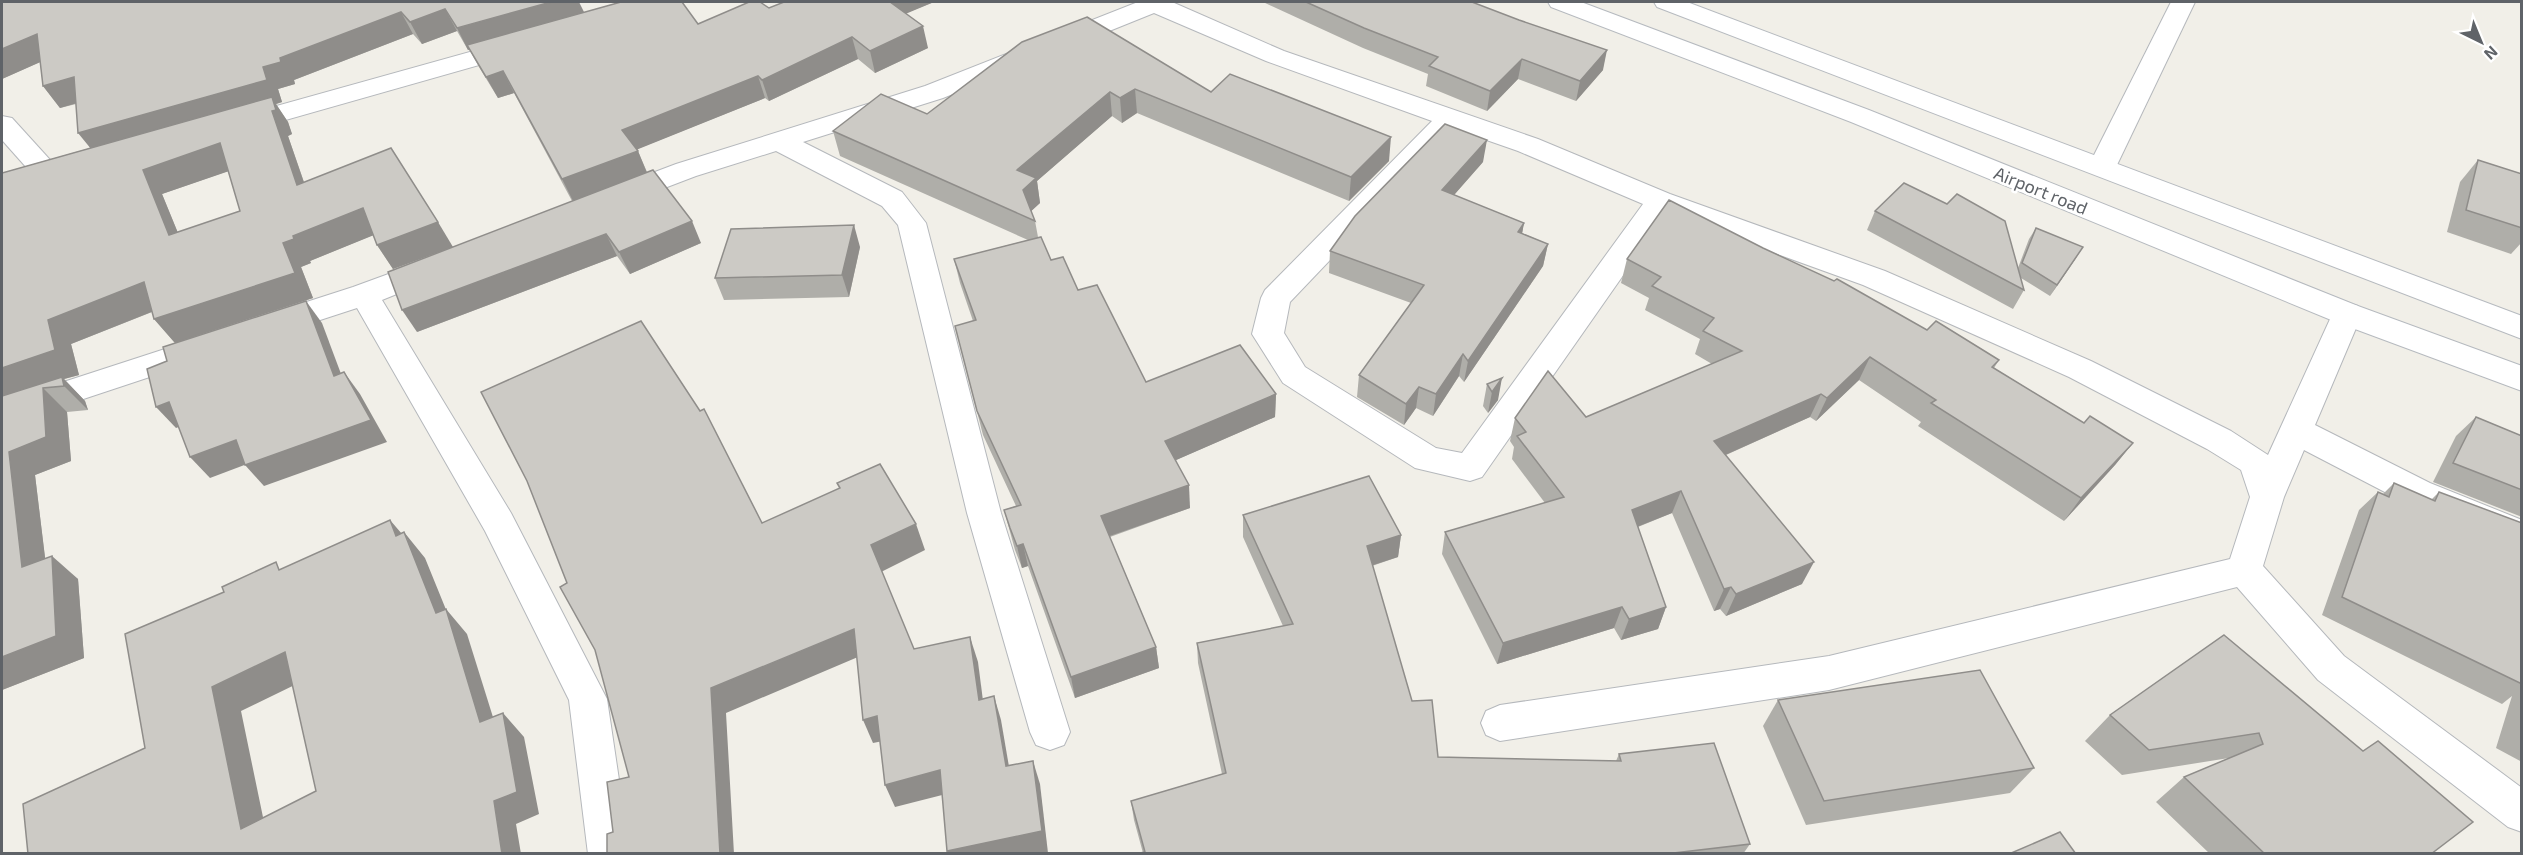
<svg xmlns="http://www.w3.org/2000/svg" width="2523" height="855" viewBox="0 0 2523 855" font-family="'Exo 2',sans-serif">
<rect width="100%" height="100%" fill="#f1efe8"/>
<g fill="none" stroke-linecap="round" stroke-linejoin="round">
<defs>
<g id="street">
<path d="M 1138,2 L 1172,2 L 1284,51 L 1538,139 L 1670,194 L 1885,271 L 2091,361 L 2231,431 L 2268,455 L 2336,306 L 2347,303 L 2358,306 L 2362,314 L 2315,425 L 2430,483 L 2522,520 L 2522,549 L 2406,503 L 2304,450 L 2284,497 L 2263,566 L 2344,656 L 2522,788 L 2522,832 L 2508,827 L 2318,680 L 2237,587 L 1829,690 L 1500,741 L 1486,735 L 1481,723 L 1486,711 L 1500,705 L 1829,656 L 2230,559 L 2250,497 L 2241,470 L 2207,449 L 2069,377 L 1863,285 L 1666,214 L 1482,477 L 1470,481 L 1415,468 L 1283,383 L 1252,334 L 1261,298 L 1265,290 L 1432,121 L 1266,61 L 1154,13 L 943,98 L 803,142 L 902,192 L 926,223 L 1001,513 L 1070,732 L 1064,745 L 1050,750 L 1036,745 L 1030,732 L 967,513 L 898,225 L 882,206 L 776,151 L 696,176 L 620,205 L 610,203 L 606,196 L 610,189 L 676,164 L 925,86 ZM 1455,129 L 1518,151 L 1643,204 L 1462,453 L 1436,448 L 1305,367 L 1284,333 L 1290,302 Z"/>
<path d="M 2171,2 L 2195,2 L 2116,167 L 2112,173 L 2102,176 L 2092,173 L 2088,167 Z"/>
<path d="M 516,39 L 525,42 L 529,47 L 525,52 L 240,133 L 230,131 L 227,125 L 230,119 Z"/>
<path d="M 2,116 L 12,118 L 62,173 L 66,179 L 62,185 L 52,188 L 42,185 L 2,140 Z"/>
<path d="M 435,257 L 446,260 L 450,267 L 446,274 L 382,300 L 511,513 L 607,699 L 630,854 L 588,854 L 569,700 L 485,531 L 357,308 L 271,336 L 260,333 L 256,325 L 260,317 L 353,287 Z"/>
<path d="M 208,335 L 219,338 L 224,346 L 219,354 L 2,426 L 2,402 Z"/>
</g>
<g id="secondary">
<path d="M 1548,2 L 1581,2 L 1869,110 L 2358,306 L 2522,366 L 2522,391 L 2336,322 L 1851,122 L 1551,7 Z"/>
<path d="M 1654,2 L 1687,2 L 2522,316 L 2522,339 L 1657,7 Z"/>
</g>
</defs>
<use href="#street" stroke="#b5b8bc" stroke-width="2"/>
<use href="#secondary" stroke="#b6babf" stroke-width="2"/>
<use href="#street" fill="#fff" fill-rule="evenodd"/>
<use href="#secondary" fill="#fff" fill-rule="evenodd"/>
</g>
<g fill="#afaea9" fill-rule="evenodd">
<path d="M 2,2 L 584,12 L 698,24 L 769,8 L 784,2 L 934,2 L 906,13 L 928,48 L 875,73 L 858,59 L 769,101 L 765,98 L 637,149 L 647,172 L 701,243 L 630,274 L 617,256 L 417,332 L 572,201 L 514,93 L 498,98 L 479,67 L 469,49 L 468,50 L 457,31 L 422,44 L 413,34 L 294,80 L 295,84 L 278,89 L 282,102 L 276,104 L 288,122 L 292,134 L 288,136 L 304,182 L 453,247 L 393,269 L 377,245 L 373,235 L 310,261 L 311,263 L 301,267 L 313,298 L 175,343 L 154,319 L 152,312 L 71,344 L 79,375 L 64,379 L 85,401 L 88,410 L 67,412 L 71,461 L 35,475 L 45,558 L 78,579 L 84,658 L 2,690 L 2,173 L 90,148 L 76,104 L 60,108 L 43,86 L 40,62 L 2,79 ZM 228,171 L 240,211 L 178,233 L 162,194 Z"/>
<path d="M 1263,2 L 1472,2 L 1603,70 L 1576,101 L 1518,79 L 1487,111 L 1426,86 L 1428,74 L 1363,48 Z"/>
<path d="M 1022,42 L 1211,92 L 1389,161 L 1349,201 L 1137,113 L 1122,123 L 1112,116 L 1037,181 L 1040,203 L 1031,211 L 1035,221 L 1038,237 L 1051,260 L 1078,290 L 1146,382 L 1276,394 L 1275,417 L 1176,460 L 1190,508 L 1110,537 L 1156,647 L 1159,668 L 1075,698 L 1028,566 L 1022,568 L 1015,550 L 1004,510 L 1016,506 L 983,435 L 961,349 L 973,321 L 960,283 L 954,259 L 1028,240 L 840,156 L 833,131 L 927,114 Z"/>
<path d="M 2478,160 L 2522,174 L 2522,242 L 2511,254 L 2447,232 L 2460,182 Z"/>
<path d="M 1483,162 L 1454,195 L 1524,223 L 1522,233 L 1548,244 L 1543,266 L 1464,382 L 1459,376 L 1433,416 L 1416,408 L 1404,425 L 1357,397 L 1359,375 L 1411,303 L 1329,273 L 1330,251 Z"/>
<path d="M 1875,211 L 2018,268 L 2029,239 L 2036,228 L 2076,258 L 2050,296 L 2021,278 L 2024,290 L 2013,309 L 1867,230 Z"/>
<path d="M 860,247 L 849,297 L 724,300 L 715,278 Z"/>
<path d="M 1763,248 L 1927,330 L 1999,360 L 1994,368 L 2084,423 L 2133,443 L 2115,465 L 2064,521 L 1918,426 L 1921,422 L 1859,380 L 1816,421 L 1810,417 L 1726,455 L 1802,584 L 1726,616 L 1720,609 L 1714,611 L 1672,513 L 1638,527 L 1666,607 L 1658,629 L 1621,640 L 1614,628 L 1497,664 L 1442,554 L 1445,532 L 1545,503 L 1512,459 L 1514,447 L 1510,441 L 1515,418 L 1586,417 L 1712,364 L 1695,354 L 1700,339 L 1645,310 L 1649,298 L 1621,283 L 1627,259 Z"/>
<path d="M 1487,384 L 1498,400 L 1488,413 L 1483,406 Z"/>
<path d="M 2476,417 L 2522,436 L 2522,517 L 2433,482 L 2456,436 Z"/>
<path d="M 2394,483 L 2431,500 L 2439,492 L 2522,523 L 2522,762 L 2496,748 L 2512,696 L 2502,704 L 2322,615 L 2359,510 L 2378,492 L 2383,494 Z"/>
<path d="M 1243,515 L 1401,535 L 1398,557 L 1372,566 L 1412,701 L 1438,757 L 1616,761 L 1619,754 L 1750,844 L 1743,854 L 1135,854 L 1143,853 L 1134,820 L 1131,801 L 1222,774 L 1198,663 L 1197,643 L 1283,626 L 1243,537 Z"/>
<path d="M 2224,635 L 2431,854 L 2210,854 L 2156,802 L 2184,777 L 2229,758 L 2122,775 L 2085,741 L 2110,715 Z"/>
<path d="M 1778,700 L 2034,768 L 2010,793 L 1806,825 L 1763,726 Z"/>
</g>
<g fill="#8f8d8a">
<path d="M 551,2 L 579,2 L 586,16 L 468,50 L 457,28 Z"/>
<path d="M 887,2 L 934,2 L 891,20 Z"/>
<path d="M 445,9 L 457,31 L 422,44 L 410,22 Z"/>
<path d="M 401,12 L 413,34 L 294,80 L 295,84 L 278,89 L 282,102 L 276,104 L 288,122 L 292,134 L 288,136 L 313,209 L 297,185 L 272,111 L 96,155 L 78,133 L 263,67 L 280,58 Z"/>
<path d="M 923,26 L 928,48 L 875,73 L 870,51 Z"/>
<path d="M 37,34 L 54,56 L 2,79 L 2,49 Z"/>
<path d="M 852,37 L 858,59 L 769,101 L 762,80 Z"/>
<path d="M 1607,50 L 1603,70 L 1576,101 L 1580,81 Z"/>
<path d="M 1522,59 L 1518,79 L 1487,111 L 1490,91 Z"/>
<path d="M 503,71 L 514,93 L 498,98 L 486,77 Z"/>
<path d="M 758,76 L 765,98 L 631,152 L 622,130 Z"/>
<path d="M 74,77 L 91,99 L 60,108 L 43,86 Z"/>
<path d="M 1135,89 L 1137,113 L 1122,123 L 1120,98 Z"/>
<path d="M 1110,92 L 1112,116 L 1037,181 L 1040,203 L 1027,215 L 1017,170 Z"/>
<path d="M 1391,137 L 1389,161 L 1349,201 L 1351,177 Z"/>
<path d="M 1487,140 L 1483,162 L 1439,212 L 1442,190 Z"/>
<path d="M 220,143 L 238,168 L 162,194 L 189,260 L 169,235 L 143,170 Z"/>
<path d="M 638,151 L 647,173 L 573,201 L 562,179 Z"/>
<path d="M 363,208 L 379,233 L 310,261 L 311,263 L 301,267 L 313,298 L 175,343 L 154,319 L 293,236 Z"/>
<path d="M 692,221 L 701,243 L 630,274 L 619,252 Z"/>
<path d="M 438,222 L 453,247 L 393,269 L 377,245 Z"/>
<path d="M 1524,223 L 1520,245 L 1518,232 Z"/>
<path d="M 854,225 L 860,247 L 849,297 L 842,275 Z"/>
<path d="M 606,234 L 617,256 L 417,332 L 402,310 Z"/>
<path d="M 1548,244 L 1543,266 L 1464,382 L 1468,361 Z"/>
<path d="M 2083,247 L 2076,258 L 2050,296 L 2057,285 Z"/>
<path d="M 144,282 L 164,307 L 71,344 L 79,375 L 64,379 L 85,401 L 88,410 L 64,386 L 62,380 L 2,400 L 2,368 L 48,320 Z"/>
<path d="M 306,301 L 322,323 L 350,398 L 334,376 Z"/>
<path d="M 1463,354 L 1459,376 L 1433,416 L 1436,394 Z"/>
<path d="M 1870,357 L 1859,380 L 1816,421 L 1827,398 Z"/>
<path d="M 344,372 L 360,394 L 387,442 L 264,486 L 245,465 Z"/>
<path d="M 1502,378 L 1498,400 L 1488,413 L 1492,392 Z"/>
<path d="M 1419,387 L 1416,408 L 1404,425 L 1406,404 Z"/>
<path d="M 43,388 L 67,412 L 71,461 L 35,475 L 49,590 L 22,567 L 9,452 Z"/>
<path d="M 1276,394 L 1275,417 L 1167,464 L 1165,441 Z"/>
<path d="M 1821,394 L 1810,417 L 1705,464 L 1714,441 Z"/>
<path d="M 169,402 L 189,423 L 176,428 L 156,407 Z"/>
<path d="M 236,440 L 255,461 L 210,478 L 190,457 Z"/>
<path d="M 2133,443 L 2115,465 L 2064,521 L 2081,498 Z"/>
<path d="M 1189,485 L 1190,508 L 1104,538 L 1101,516 Z"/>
<path d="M 1681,491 L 1672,513 L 1624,532 L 1632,510 Z"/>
<path d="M 390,520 L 408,541 L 404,532 L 425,558 L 449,617 L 446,609 L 467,634 L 502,746 L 480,722 L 436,613 L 396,536 Z"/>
<path d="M 916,524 L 925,550 L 881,572 L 871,545 Z"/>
<path d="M 1401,535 L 1398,557 L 1364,568 L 1367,546 Z"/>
<path d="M 1023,544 L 1028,566 L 1022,568 L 1017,546 Z"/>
<path d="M 52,556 L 78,579 L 84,658 L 2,690 L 2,657 Z"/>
<path d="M 1814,562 L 1802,584 L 1726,616 L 1736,594 Z"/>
<path d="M 1731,587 L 1720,609 L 1714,611 L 1724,589 Z"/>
<path d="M 1622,607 L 1614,628 L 1497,664 L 1503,643 Z"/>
<path d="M 1666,607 L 1658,629 L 1621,640 L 1629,619 Z"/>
<path d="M 854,629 L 865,654 L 726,713 L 734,854 L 720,854 L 711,688 Z"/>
<path d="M 970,637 L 978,662 L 986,724 L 979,700 Z"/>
<path d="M 1156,647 L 1159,668 L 1075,698 L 1071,677 Z"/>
<path d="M 285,652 L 311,677 L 241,711 L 270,851 L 241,829 L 212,687 Z"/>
<path d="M 994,696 L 1001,720 L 1013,790 L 1006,766 Z"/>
<path d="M 503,713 L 524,737 L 539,814 L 516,824 L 521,854 L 502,854 L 494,801 Z"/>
<path d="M 877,716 L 888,740 L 873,743 L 863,720 Z"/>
<path d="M 1033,761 L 1040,784 L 1048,853 L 948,854 L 947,851 Z"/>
<path d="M 940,770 L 950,793 L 895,807 L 885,785 Z"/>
</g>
<g fill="#cccac5" stroke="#8f8d8a" stroke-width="1.5" fill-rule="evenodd">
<path d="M 2,2 L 551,2 L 457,28 L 445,9 L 410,22 L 401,12 L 280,58 L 281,62 L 263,67 L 267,80 L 78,133 L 74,77 L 43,86 L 37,34 L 2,49 Z"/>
<path d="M 621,2 L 682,2 L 698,24 L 749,2 L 760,2 L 769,8 L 784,2 L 890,2 L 923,26 L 870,51 L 852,37 L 762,80 L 758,76 L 622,130 L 638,151 L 562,179 L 503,71 L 486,77 L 467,45 Z"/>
<path d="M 1306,2 L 1472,2 L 1519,20 L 1607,50 L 1580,81 L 1522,59 L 1490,91 L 1429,66 L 1438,57 L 1364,28 Z"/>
<path d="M 1087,17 L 1211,92 L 1230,74 L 1391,137 L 1351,177 L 1135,89 L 1120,98 L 1110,92 L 1017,170 L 1036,178 L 1023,190 L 1035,221 L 833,131 L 881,94 L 927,114 L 1022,42 Z"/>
<path d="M 272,97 L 276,110 L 272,111 L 297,185 L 391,148 L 438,222 L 377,245 L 363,208 L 293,236 L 294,239 L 283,243 L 295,273 L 154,319 L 144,282 L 48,320 L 55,350 L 2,368 L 2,173 ZM 220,143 L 240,211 L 169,235 L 143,170 Z"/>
<path d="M 1445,124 L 1487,140 L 1442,190 L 1524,223 L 1518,232 L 1548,244 L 1468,361 L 1463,354 L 1436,394 L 1419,387 L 1406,404 L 1359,375 L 1424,285 L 1330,251 L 1355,216 Z"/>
<path d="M 2478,160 L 2522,174 L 2522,228 L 2466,210 Z"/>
<path d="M 653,170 L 692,221 L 619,252 L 606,234 L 402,310 L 388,272 Z"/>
<path d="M 1904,183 L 1947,204 L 1957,194 L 2005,221 L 2024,290 L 1875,211 Z"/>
<path d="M 1669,200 L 1763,248 L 1834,281 L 1837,279 L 1927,330 L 1936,321 L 1999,360 L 1992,367 L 2084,423 L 2090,416 L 2133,443 L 2081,498 L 1931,403 L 1936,400 L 1870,357 L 1827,398 L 1821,394 L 1714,441 L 1814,562 L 1736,594 L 1731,587 L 1724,589 L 1681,491 L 1632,510 L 1666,607 L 1629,619 L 1622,607 L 1503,643 L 1445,532 L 1564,497 L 1517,436 L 1526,432 L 1515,418 L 1548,371 L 1586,417 L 1742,351 L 1703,331 L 1714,318 L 1652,286 L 1661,277 L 1627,259 Z"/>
<path d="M 854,225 L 842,275 L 715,278 L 731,229 Z"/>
<path d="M 2036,228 L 2083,247 L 2057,285 L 2022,263 Z"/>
<path d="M 1041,237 L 1051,260 L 1063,257 L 1078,290 L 1097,285 L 1146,382 L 1240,345 L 1276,394 L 1165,441 L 1189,485 L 1101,516 L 1156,647 L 1071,677 L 1023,544 L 1017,546 L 1010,528 L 1004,510 L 1021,505 L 977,411 L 955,326 L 976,320 L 954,259 Z"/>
<path d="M 306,301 L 334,376 L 344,372 L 371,420 L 245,465 L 236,440 L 190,457 L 169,402 L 156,407 L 147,369 L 167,361 L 163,347 Z"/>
<path d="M 641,321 L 700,411 L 704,409 L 762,523 L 840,488 L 837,483 L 880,464 L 916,524 L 871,545 L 914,649 L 970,637 L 979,700 L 994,696 L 1006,766 L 1033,761 L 1042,831 L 947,851 L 940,770 L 885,785 L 877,716 L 863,720 L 854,629 L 711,688 L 720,854 L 607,854 L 607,834 L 613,832 L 607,782 L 629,777 L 595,650 L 560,587 L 567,583 L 527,481 L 481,392 Z"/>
<path d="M 62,377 L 64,386 L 43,388 L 46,437 L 9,452 L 22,567 L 52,556 L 56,636 L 2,657 L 2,396 Z"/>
<path d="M 1502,378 L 1492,392 L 1487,384 Z"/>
<path d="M 2476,417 L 2522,436 L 2522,490 L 2453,463 Z"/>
<path d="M 1369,476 L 1401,535 L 1367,546 L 1412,701 L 1432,700 L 1438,757 L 1621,761 L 1619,754 L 1714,743 L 1750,844 L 1665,854 L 1135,854 L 1145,852 L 1131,801 L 1226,773 L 1197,643 L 1293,624 L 1243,515 Z"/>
<path d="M 2394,483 L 2435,501 L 2439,492 L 2522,523 L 2522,684 L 2342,597 L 2378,492 L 2389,497 Z"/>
<path d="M 390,520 L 396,536 L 404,532 L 436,613 L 446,609 L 480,722 L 503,713 L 517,792 L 494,801 L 502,854 L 28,854 L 23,804 L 145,748 L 125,634 L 224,592 L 222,587 L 276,562 L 279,570 ZM 285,652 L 316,791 L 241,829 L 212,687 Z"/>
<path d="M 2224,635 L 2363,751 L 2378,741 L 2473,822 L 2431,854 L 2265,854 L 2184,777 L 2263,744 L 2259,733 L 2149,750 L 2110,715 Z"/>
<path d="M 1980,670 L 2034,768 L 1824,801 L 1778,700 Z"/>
<path d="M 2060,832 L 2076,854 L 2009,854 Z"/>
</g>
<g text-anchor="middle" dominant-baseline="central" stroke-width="5" stroke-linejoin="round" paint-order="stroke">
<g font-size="18" fill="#5f6368" stroke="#fff">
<text transform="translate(2041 190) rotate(22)">Airport road</text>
</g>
</g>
<rect width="2523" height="855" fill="none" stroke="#5f6368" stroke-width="6"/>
<g transform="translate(2481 42) rotate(137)" stroke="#ffffff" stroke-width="4.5" paint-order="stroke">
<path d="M0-4.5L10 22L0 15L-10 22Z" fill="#5f6368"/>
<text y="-9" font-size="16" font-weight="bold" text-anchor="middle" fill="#5f6368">N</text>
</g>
</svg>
